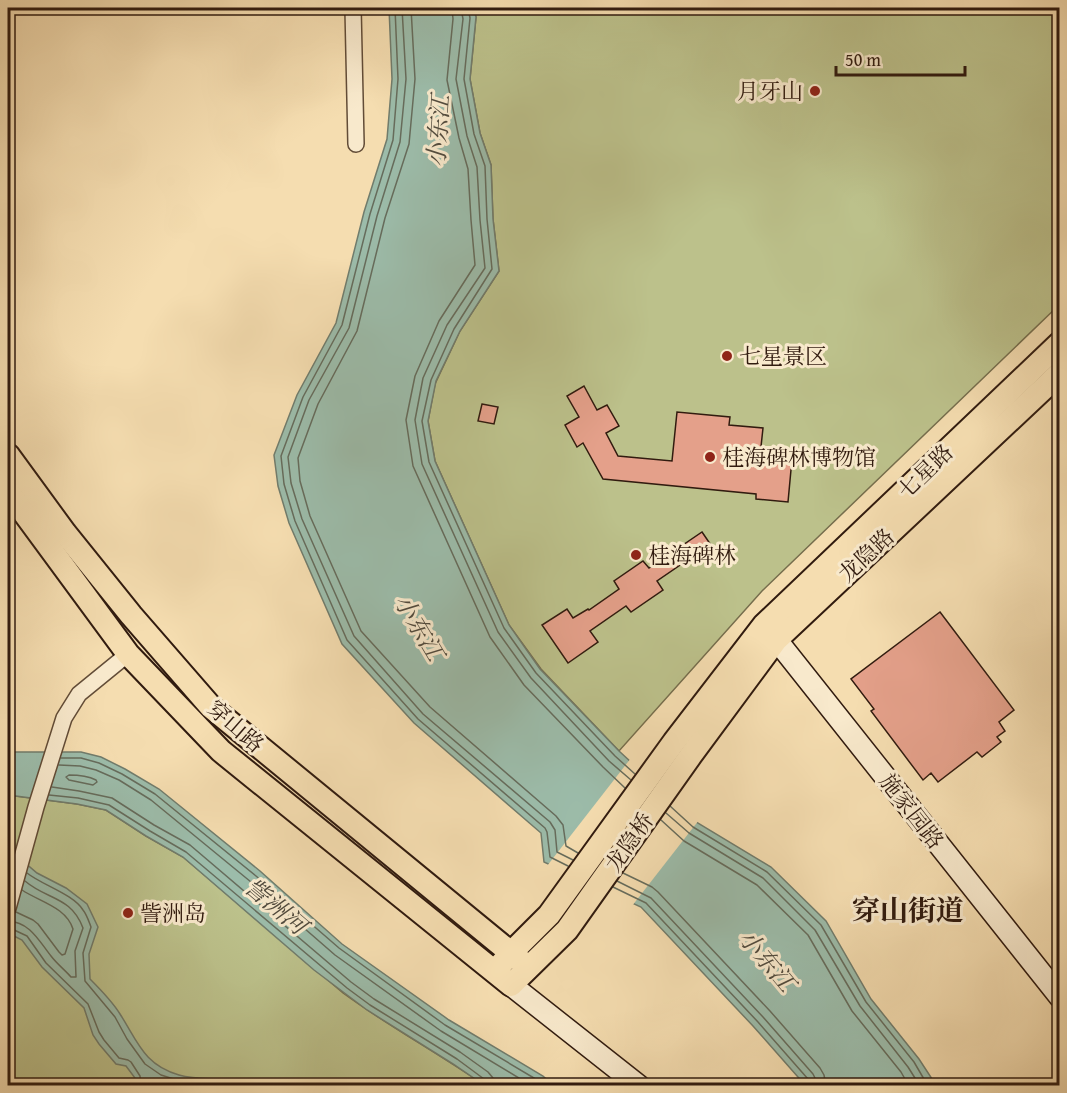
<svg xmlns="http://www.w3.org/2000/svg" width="1067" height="1093" viewBox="0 0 1067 1093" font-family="'Gentium Book Plus','Noto Serif SC',serif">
<rect width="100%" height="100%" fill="#f5ddb0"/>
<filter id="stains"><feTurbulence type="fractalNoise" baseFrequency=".00333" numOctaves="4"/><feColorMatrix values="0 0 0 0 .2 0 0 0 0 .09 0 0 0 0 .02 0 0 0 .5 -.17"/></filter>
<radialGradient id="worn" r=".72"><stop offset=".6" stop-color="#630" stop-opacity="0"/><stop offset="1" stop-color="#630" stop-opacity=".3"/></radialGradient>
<g fill="#bcc18b" stroke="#766e4d" stroke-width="1.5">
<path d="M 473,8 L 1059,8 L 1059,305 L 762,591 L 619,751 L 541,669 L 509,625 L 435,461 L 428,421 L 435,384 L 460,331 L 499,271 L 493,219 L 491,165 L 480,133 L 470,79 L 476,17 Z"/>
<path d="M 8,795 L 77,804 L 106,810 L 146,836 L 183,857 L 343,993 C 388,1026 438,1053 484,1085 L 8,1086 Z"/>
</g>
<g fill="#9cbcaa" stroke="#717c6c" stroke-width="1.5">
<path d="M 389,8 L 474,8 L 476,17 L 470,79 L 480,133 L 491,165 L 493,219 L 499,271 L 460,331 L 436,381 L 428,421 L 435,461 L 509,625 L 540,669 L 619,751 L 696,822 L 771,867 L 826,921 L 871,999 L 919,1059 L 936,1085 L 805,1085 L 753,1026 L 641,907 L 544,862 L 541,833 L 414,723 L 342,644 L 289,523 L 278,486 L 274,455 L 297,395 L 336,323 L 364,212 L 387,139 L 392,79 Z"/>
<path d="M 8,752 L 81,752 L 101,757 L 125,769 L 159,789 L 260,871 L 342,944 L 449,1020 L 543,1076 L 553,1085 L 484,1085 L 453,1064 L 367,1010 L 314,970 L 183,857 L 146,836 L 106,810 L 77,804 L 8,795 Z"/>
<path d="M 8,855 L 17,856 L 37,873 L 66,888 L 87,904 L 98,927 L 89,954 L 90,979 C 101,990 112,1001 120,1014 C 138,1042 144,1065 179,1075 C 203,1082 229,1075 252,1085 L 136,1085 L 135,1078 L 126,1066 L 116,1064 L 99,1044 L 93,1035 L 84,1008 L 42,967 L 22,940 L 8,933 Z"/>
</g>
<path fill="#f5ddb0" d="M 631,758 L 699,820 L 632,906 L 547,866 Z"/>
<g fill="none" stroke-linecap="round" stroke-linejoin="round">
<g stroke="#666c5c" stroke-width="1.5">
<path d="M 395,8 L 398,79 L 393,140 L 370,214 L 342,325 L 303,397 L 281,456 L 284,484 L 295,521 L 347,640 L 418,719 L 545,828 L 547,832 L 550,857 L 568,866"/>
<path d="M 402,8 L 406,79 L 400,142 L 377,216 L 349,328 L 309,400 L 288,457 L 291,483 L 302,519 L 354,636 L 423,714 L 550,822 L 555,830 L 557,852 L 573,860"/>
<path d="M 411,8 L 415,79 L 409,144 L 385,218 L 357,331 L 318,404 L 298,458 L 300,481 L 310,516 L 361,631 L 430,707 L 556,816 L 563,825 L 566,846 L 578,853"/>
<path d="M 452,8 L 453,19 L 447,80 L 459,138 L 468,169 L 471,220 L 475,265 L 439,321 L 415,376 L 406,420 L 413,466 L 490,637 L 524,685 L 603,767 L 625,788"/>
<path d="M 461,8 L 463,19 L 456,79 L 467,136 L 477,167 L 480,220 L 485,268 L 447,325 L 423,378 L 415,420 L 422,464 L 498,632 L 531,678 L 609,761 L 631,780"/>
<path d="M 468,8 L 470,18 L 464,79 L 474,134 L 485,166 L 487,219 L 492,269 L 454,329 L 431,380 L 422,421 L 429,462 L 504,628 L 536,673 L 615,756 L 635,774"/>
<path d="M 61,758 L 81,758 L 99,763 L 122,774 L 155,794 L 256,876 L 339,948 L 445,1025 L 539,1081 L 544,1086"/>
<path d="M 59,765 L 80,766 L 96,770 L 119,780 L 151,800 L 251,882 L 335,955 L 441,1031 L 532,1086"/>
<path d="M 69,775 C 78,775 88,776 96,780 L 97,782 L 93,785 L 69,780 L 66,777 Z"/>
<path d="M 52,787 L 79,791 L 112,798 L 154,825 L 190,845 L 351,982 L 374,999 L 460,1052 L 488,1072 L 493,1078 L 494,1086"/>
<path d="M 49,795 L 78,798 L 109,805 L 150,831 L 186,852 L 347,988 L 370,1005 L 457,1059 L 484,1079 L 486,1086"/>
<path d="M 670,806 L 693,827 L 767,872 L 821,925 L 866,1002 L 914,1062 L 928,1086"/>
<path d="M 666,813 L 689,833 L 763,878 L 815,930 L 860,1006 L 908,1067 L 920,1086"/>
<path d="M 661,820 L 684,841 L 757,885 L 808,935 L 852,1011 L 901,1072 L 909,1086"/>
<path d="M 27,873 C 42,885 73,894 83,910 C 87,915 89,922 91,927 L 83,953 L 85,981 L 115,1017 L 127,1039 L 145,1064 L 161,1075 L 180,1081 L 198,1084 L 226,1086"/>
<path d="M 623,873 L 652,887 L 658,892 L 770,1011 L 820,1068 L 824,1075 L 826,1086"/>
<path d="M 617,881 L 651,898 L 763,1017 L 813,1074 L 816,1080 L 817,1086"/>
<path d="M 613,887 L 646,903 L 758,1022 L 808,1079 L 809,1086"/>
<path d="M 16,912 L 33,920 L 38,924 L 59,952 L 62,955 L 65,954 L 73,929 C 66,907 40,902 22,890"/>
<path d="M 8,921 C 30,922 39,941 51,956 C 57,964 65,970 71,977 L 76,977 L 75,951 L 83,928 C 71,896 47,900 25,881"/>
<path d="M 8,928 L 12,929 L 27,936 L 46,963 L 88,1004 L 99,1032 L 104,1040 L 119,1058 L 128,1060 L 131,1062 L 140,1076 L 141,1086"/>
</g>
</g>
<g fill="#e4a08a" stroke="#311b0f" stroke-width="1.5">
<path d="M 584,386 L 597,410 L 607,405 L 619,426 L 606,433 L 618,456 L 672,461 L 677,412 L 730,417 L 729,425 L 763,428 L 760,456 L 792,459 L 788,502 L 756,499 L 756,494 L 603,479 L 583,443 L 577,447 L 565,425 L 579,417 L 567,396 Z"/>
<path d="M 482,404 L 498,407 L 494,424 L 478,421 Z"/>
<path d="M 702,532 L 713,548 L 695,561 L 692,557 L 657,581 L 663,590 L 631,612 L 626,606 L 590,631 L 598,642 L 568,663 L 542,625 L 567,609 L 573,618 L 588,609 L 589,610 L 619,589 L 614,581 L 643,561 L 649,568 Z"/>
<path d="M 940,612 L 1014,710 L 999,722 L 1005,731 L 997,737 L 1001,742 L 982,757 L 977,752 L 938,782 L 931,773 L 923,780 L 871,711 L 874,709 L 851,679 Z"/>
</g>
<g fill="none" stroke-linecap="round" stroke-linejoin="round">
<defs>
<g id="street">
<path d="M 353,8 L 356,144"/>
<path d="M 8,908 L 36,807 L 64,718 L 79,694 L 128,654"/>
</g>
<g id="secondary">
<path d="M 767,628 L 1060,997"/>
<path d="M 511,985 L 639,1086"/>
</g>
<g id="primary">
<path d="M 8,455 L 65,533 L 131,615 L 211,707 L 522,962"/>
<path d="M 8,491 L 128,654 L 221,751 L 511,985 L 567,930 L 691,755 L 776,640 L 1060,373"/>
<path d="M 495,971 L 510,954 L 549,915 L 674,742 L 764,625 L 1060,343"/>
</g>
</defs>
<use href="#street" stroke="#624c37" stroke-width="18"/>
<use href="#secondary" stroke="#311b0f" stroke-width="24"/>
<use href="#primary" stroke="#311b0f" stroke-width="26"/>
<use href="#street" stroke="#f8e9cc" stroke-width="15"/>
<use href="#secondary" stroke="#f8e9cc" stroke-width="21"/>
<use href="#primary" stroke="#f5ddb0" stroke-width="22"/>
</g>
<g fill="#8f2418" stroke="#f8e9cc" stroke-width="2">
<circle cx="815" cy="91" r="6"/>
<circle cx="727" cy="356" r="6"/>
<circle cx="710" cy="457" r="6"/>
<circle cx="636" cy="555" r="6"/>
<circle cx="128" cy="913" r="6"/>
</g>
<g text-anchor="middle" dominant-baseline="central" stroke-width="6" stroke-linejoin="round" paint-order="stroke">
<g font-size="22" fill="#311b0f" stroke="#f8e9cc" text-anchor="start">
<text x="803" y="91" text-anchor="end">月牙山</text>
<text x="739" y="356">七星景区</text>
<text x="722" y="457">桂海碑林博物馆</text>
<text x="648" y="555">桂海碑林</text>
<text x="140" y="913">訾洲岛</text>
</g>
<g font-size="22" fill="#311b0f" stroke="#f8e9cc">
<text transform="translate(925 471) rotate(-44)">七星路</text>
<text transform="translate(866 555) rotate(-43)">龙隐路</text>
<text transform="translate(236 726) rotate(41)">穿山路</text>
<text transform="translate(912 811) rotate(52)">施家园路</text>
<text transform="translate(629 842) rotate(-55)">龙隐桥</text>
</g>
<g font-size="24" font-style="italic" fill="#514b3e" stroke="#f8e9cc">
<text transform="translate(438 131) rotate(-86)">小东江</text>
<text transform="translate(419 627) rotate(59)">小东江</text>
<text transform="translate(276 906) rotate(40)">訾洲河</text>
<text transform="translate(767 960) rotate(50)">小东江</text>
</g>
<g font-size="28" font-weight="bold" fill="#311b0f" stroke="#f8e9cc">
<text x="908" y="909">穿山街道</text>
</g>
</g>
<rect width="1067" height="1093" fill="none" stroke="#f5ddb0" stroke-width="30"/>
<rect x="9" y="9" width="1049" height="1075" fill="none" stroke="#311b0f" stroke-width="3"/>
<rect x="15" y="15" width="1037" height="1063" fill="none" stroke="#311b0f" stroke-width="1.5"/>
<path d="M836 66v9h129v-9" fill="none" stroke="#311b0f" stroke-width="3"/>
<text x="845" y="66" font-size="18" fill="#311b0f" stroke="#f8e9cc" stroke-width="4.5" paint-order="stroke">50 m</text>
<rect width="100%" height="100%" filter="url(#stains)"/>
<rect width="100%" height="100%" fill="url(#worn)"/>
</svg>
